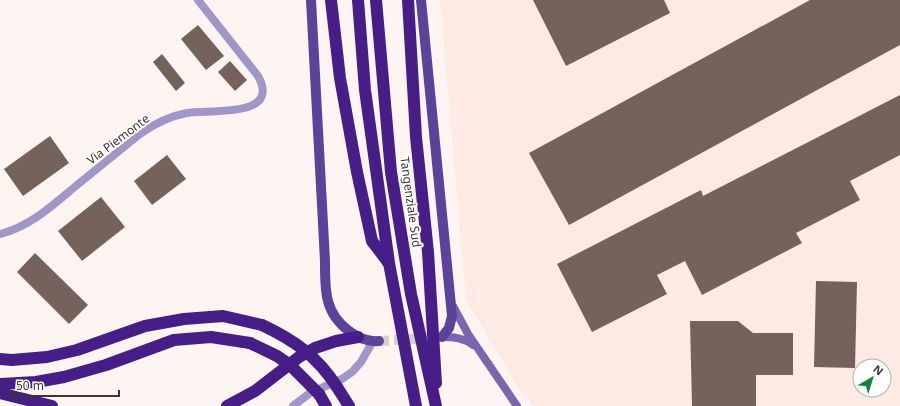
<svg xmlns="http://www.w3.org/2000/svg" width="900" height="406" viewBox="0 0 900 406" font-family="'Noto Sans',sans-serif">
<rect width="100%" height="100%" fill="#fef5f2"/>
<path fill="#fceae3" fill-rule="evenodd" d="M 440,0 L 900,0 L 900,406 L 534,406 L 520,391 L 466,299 ZM 860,366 L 884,366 L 884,390 L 860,390 Z"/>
<g fill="#74625b">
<path d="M 533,0 L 664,0 L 670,13 L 566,66 Z"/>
<path d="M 810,0 L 900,0 L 900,45 L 569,225 L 529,153 Z"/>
<path d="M 198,25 L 224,56 L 206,70 L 181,39 Z"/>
<path d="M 162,54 L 185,83 L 176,91 L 153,62 Z"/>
<path d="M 230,61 L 247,80 L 235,91 L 218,72 Z"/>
<path d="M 900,95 L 900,155 L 850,181 L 860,200 L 796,233 L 802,243 L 702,295 L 685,261 L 657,275 L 667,294 L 592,332 L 557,264 L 701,190 L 703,196 Z"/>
<path d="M 50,136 L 69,163 L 23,196 L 4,169 Z"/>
<path d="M 167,155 L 186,179 L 152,205 L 134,181 Z"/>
<path d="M 101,197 L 125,227 L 82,261 L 58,231 Z"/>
<path d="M 35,253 L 88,305 L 69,324 L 17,272 Z"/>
<path d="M 816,281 L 857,282 L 855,368 L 814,367 Z"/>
<path d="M 690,321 L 738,321 L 753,333 L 793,333 L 793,375 L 756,375 L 756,406 L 692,406 Z"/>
</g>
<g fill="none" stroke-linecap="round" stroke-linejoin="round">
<path stroke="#d7cfcb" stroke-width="10" stroke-dasharray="10 5" stroke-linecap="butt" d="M 379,341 L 428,338"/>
<path stroke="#a196c8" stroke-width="8" d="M 293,406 L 310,393 L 342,379 L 352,372 L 361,362 L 373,341"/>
<path stroke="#a196c8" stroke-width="8" d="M 0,234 C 30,227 54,204 77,185 C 98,168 119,151 140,134 C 154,124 170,116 187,113 C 208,109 282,119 258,76 L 198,0"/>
<g stroke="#7966af" stroke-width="8">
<path d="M 453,306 L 468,334 L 517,406"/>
<path d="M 442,337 C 454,337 464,338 473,345"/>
</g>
<g stroke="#5d429b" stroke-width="10">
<path d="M 311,0 L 325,261 C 325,289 324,313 349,331 C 358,338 367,342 379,341"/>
<path d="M 421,0 L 452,316 L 449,328 L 442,337"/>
</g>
<g stroke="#471d88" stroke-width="12">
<path d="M 331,0 L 340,78 L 357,172 L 372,241 L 388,262"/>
<path d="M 358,0 L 365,90 L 389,263 L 416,406"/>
<path d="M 376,0 L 391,172 L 411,294 L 436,406"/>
<path d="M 408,0 L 416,137 L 428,252 L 436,383"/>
<path d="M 0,359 L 12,360 L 47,357 L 77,350 L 145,326 L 184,319 L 223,316 L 262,325"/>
<path d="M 0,384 L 36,382 L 64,377 L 106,365 L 174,340 L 211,337 L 250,343"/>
<path d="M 337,387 L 349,406"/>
<path d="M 0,393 L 52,406"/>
<path d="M 319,394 L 326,406"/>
<path d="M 227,406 L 255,391 L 299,357 L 315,348 L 336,341 L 358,337"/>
</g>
<g stroke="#471d88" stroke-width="12">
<path d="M 262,325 C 294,340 317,356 337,387"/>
<path d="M 250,343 L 277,356 L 290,365 L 319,394"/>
</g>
</g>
<g text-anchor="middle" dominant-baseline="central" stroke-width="4" stroke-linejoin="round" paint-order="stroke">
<g font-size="12" fill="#3d3531" stroke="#fff">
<text transform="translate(118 139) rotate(-37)">Via Piemonte</text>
<text transform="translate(411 202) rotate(82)">Tangenziale Sud</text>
</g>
</g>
<g transform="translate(872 378) rotate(38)"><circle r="19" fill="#ffffff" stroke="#b1aead"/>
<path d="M0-3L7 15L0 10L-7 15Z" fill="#0d853f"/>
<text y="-6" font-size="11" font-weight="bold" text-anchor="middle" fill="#3d3531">N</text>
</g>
<path d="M10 390v6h109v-6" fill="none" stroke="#3d3531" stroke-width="2"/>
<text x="16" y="390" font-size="12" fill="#3d3531" stroke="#ffffff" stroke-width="3" paint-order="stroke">50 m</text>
</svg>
